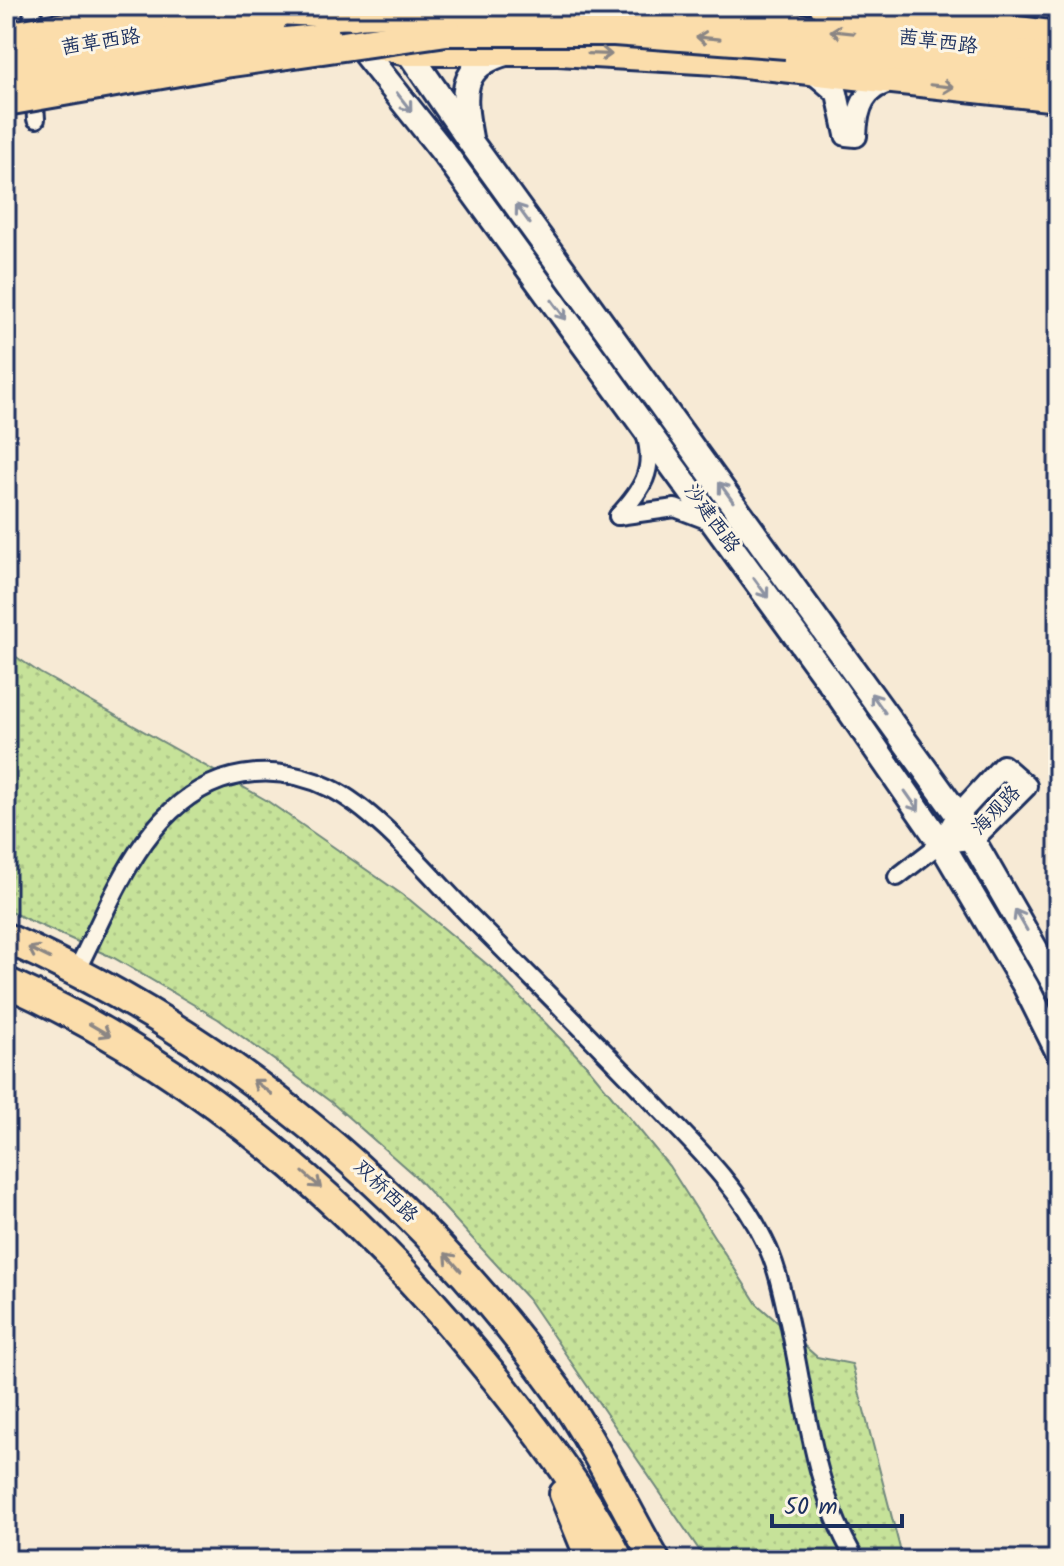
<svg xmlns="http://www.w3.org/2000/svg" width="1064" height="1566" viewBox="0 0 1064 1566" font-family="Kalam,'LXGW WenKai TC',sans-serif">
<defs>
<pattern id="green-dots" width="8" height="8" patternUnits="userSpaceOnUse" patternTransform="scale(2)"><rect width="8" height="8" fill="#c6e299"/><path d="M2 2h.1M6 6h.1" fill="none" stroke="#aac286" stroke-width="1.8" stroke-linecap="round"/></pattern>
</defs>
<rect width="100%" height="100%" fill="#f7ead5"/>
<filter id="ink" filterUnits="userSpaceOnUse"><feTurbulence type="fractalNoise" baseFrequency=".0125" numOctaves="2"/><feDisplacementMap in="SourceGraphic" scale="16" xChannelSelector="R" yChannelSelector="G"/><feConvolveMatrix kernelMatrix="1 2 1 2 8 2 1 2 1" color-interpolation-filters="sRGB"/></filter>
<g filter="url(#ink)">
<path fill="url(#green-dots)" stroke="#70887c" stroke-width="2" d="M 6,650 L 40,673 L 266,800 L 410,900 L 495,971 L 588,1067 L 669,1166 L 757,1304 L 817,1357 L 852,1364 L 903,1560 L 706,1560 L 528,1299 L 415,1176 L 331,1102 L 218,1019 L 114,958 L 6,910 Z"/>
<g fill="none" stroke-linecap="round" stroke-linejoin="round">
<defs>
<g id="minor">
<path d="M 31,38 L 33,6"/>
<path d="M 34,89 L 36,119"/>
<path d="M 618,516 C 642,490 656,470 645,434"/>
<path d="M 618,516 L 675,508 L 709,521"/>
<path d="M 897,877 L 941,843"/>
<path d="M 76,971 C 111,904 142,808 221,780 C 257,768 295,771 330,788 C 378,811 433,879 472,918 C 531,977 591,1037 649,1098 C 692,1143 738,1185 765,1242 C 777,1265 782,1293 788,1318 C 806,1399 812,1488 856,1560"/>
</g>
<g id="tertiary">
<path d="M 811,71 L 837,93 L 846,135 L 856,136 C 857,107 864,86 895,81"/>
<path d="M 1003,766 L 1026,786 L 974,838 L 941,843 L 958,815 Z"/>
</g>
<g id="secondary">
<path d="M 337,6 L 355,41 L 449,159 L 834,688 L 941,843 L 1026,987 L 1058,1051"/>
<path d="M 399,38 L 472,144 L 958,815 L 1058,989"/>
<path d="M 470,138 C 462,94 458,65 509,52"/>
</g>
<g id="primary">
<path d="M 823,6 L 1058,35"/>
<path d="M 787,26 L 1058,58"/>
<path d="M 370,44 L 408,52 L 558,52 L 717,61 L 1058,98"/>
<path d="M 786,45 L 1058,77"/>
</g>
<g id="trunk">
<path d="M 6,938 C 228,1037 416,1194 558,1391 C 595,1444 623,1504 655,1560"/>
<path d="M 6,982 C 203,1071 363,1212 496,1379 C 542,1437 586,1494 619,1560"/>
<path d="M 564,1494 L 591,1560"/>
</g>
</defs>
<use href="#minor" stroke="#1b2f5e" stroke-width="22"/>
<use href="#tertiary" stroke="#1b2f5e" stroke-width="26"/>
<use href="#secondary" stroke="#1b2f5e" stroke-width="30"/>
<use href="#primary" stroke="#1b2f5e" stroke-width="32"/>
<use href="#trunk" stroke="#1b2f5e" stroke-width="34"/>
<use href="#minor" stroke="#fcf5e5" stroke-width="16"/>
<use href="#tertiary" stroke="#fcf5e5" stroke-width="20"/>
<use href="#secondary" stroke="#fcf5e5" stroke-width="24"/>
<use href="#primary" stroke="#fbddab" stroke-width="26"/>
<use href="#trunk" stroke="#fbddab" stroke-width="28"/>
<defs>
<g id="primary-bridge">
<path d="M 336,16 C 486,6 637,12 787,26"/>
<path d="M 426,32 L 614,32 L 786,45"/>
<path d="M 6,59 L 139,36 L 273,21"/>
<path d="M 6,79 L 141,55 L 327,37"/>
</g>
<g id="trunk-bridge">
<path d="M 6,37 C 130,15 229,2 355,15"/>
<path d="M 6,101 L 225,63 L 447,31"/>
</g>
</defs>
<use href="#primary-bridge" stroke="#1b2f5e" stroke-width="32" stroke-linecap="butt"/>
<use href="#trunk-bridge" stroke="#1b2f5e" stroke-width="34" stroke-linecap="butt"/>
<use href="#primary-bridge" stroke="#fbddab" stroke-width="26"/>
<use href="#trunk-bridge" stroke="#fbddab" stroke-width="28"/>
</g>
<defs><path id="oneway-shaft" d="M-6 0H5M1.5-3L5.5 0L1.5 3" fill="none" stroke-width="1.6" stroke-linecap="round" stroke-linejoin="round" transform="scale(2)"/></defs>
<g stroke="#8b8684">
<use href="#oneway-shaft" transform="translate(842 32) rotate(-174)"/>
<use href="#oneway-shaft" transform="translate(708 38) rotate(-175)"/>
<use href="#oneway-shaft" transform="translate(600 54) rotate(2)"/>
<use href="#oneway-shaft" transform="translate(942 86) rotate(6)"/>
<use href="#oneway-shaft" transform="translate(39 953) rotate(-154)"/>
<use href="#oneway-shaft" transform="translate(100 1030) rotate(30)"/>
<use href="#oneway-shaft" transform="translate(262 1087) rotate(-143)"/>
<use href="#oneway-shaft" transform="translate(312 1180) rotate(41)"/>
<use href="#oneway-shaft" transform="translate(453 1262) rotate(-131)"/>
</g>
<g stroke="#8c92a2">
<use href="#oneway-shaft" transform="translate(404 102) rotate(52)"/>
<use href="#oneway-shaft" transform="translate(523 214) rotate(-126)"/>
<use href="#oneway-shaft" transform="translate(559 310) rotate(54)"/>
<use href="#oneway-shaft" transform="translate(726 492) rotate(-126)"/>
<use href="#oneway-shaft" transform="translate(761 588) rotate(54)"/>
<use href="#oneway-shaft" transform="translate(878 703) rotate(-126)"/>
<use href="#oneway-shaft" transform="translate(912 801) rotate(55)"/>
<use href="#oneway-shaft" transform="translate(1021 920) rotate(-120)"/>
</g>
</g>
<g text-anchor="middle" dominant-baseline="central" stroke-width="6" stroke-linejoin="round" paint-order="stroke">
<g font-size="20" fill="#1b2f5e" stroke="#fcf5e5">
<text transform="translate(101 43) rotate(-9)">茜草西路</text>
<text transform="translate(938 43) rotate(7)">茜草西路</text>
<text transform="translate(711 519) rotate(54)">沙建西路</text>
<text transform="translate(997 811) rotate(-46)">海观路</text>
<text transform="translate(385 1192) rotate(44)">双桥西路</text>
</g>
</g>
<rect width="1064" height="1566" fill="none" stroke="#fcf5e5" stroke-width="32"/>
<rect x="16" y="16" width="1032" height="1534" fill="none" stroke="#1b2f5e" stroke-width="3" filter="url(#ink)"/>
<path d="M772 1514v12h130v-12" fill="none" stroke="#1b2f5e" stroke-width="4"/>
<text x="784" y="1514" font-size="24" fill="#1b2f5e" stroke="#fcf5e5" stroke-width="6" paint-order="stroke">50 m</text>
</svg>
